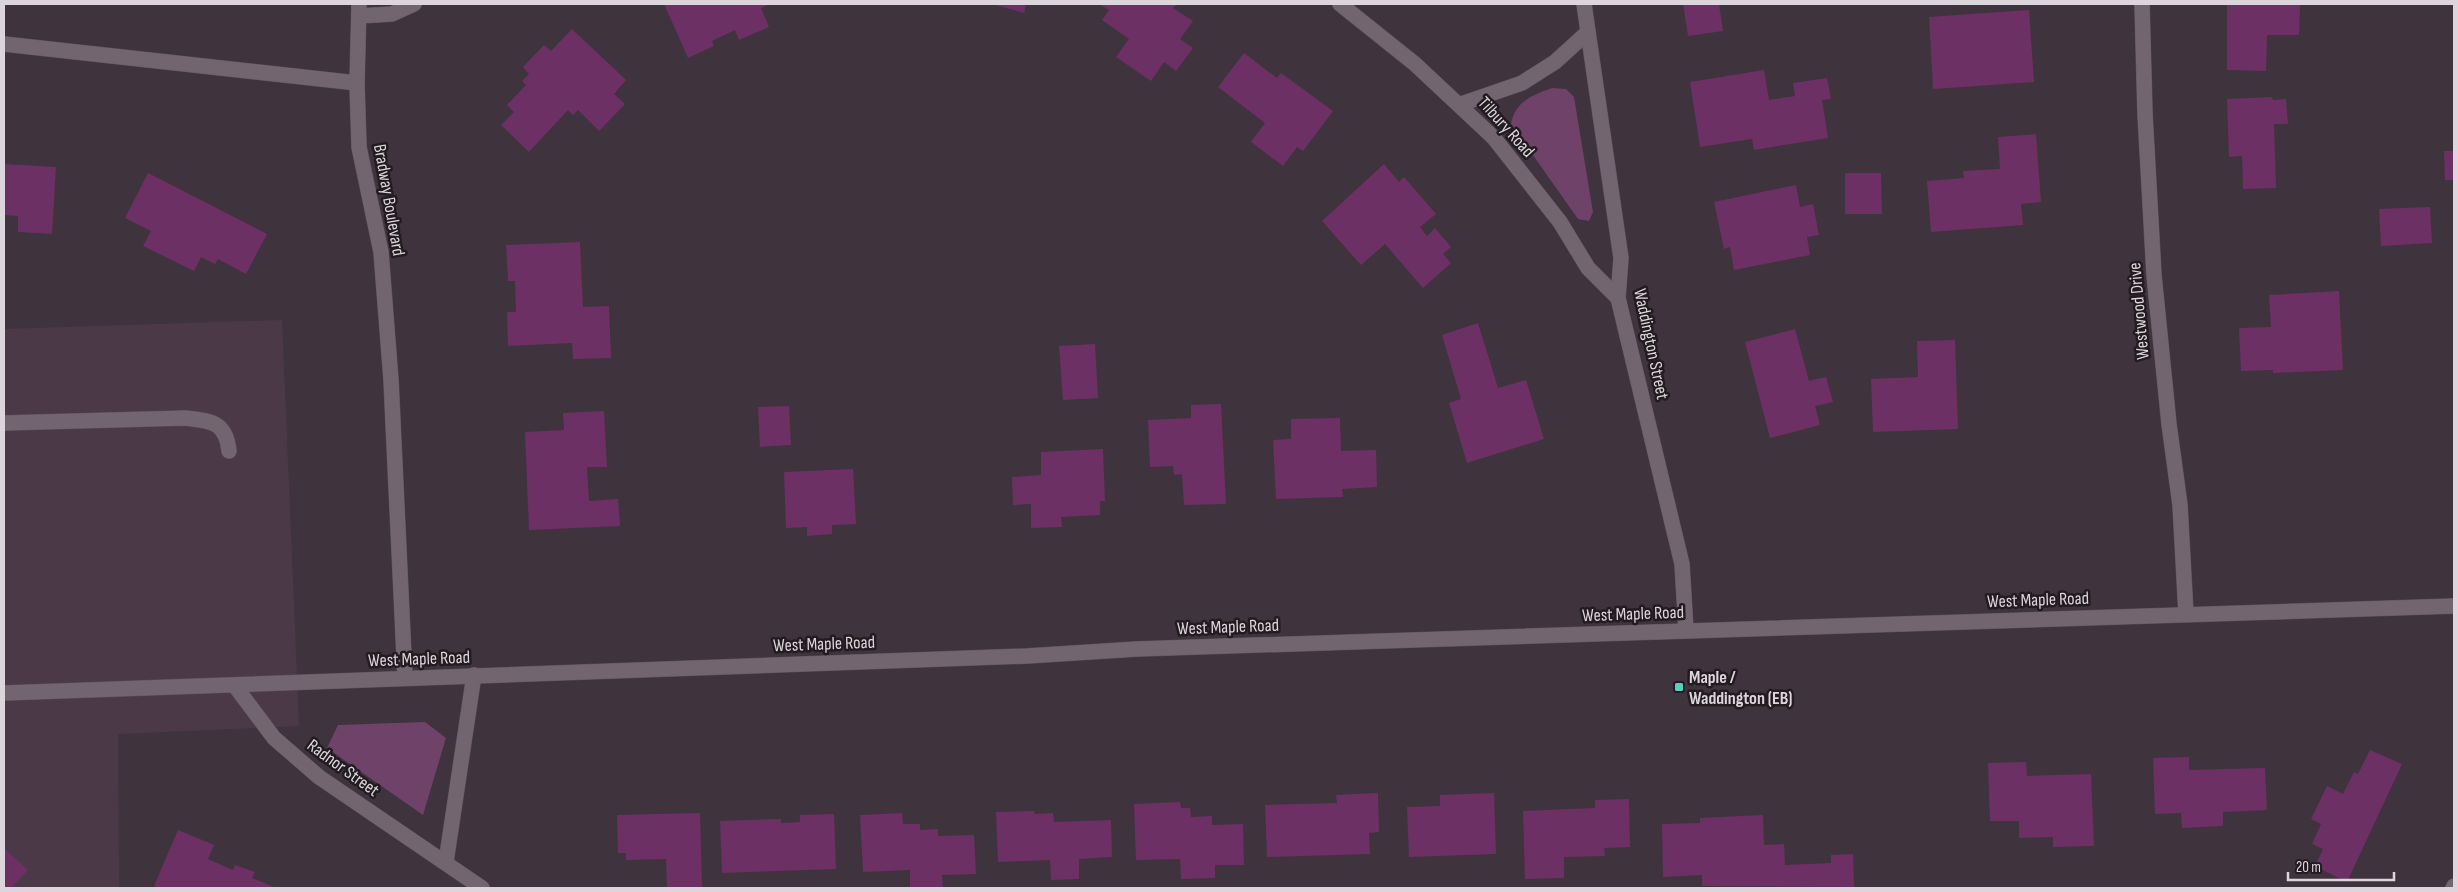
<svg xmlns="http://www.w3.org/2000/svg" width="2458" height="892" viewBox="0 0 2458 892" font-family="'Sofia Sans Condensed',sans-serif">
<rect width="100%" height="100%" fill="#3f333d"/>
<path fill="#4b3948" d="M 282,320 L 299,726 L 118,734 L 119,888 L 4,888 L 4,329 Z"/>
<g fill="#6f4269">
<path d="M 1552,88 L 1566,89 L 1574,97 L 1593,212 L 1589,221 L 1578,219 L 1511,124 C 1515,101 1533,95 1552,88 Z"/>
<path d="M 425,722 L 446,738 L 423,815 L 327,748 L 338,725 Z"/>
</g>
<g fill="#6d3065">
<path d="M 664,4 L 770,4 L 761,8 L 769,27 L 739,40 L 735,30 L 712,41 L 714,46 L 688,58 Z"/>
<path d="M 992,4 L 1026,4 L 1024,13 Z"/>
<path d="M 1099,4 L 1177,4 L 1173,8 L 1193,21 L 1180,39 L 1193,48 L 1176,71 L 1164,62 L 1151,81 L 1116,57 L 1129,39 L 1102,20 L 1109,10 Z"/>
<path d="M 1683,4 L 1719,4 L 1723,31 L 1688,36 Z"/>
<path d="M 2227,4 L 2300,4 L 2299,35 L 2267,35 L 2266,71 L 2227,70 Z"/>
<path d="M 2029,10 L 2034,82 L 1933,89 L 1929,17 Z"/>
<path d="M 572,29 L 626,80 L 614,94 L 625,104 L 599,131 L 578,110 L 573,115 L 568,110 L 529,152 L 501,125 L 514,112 L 507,105 L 526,85 L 522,81 L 529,74 L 523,67 L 544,45 L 551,51 Z"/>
<path d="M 1244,53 L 1277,78 L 1281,73 L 1333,111 L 1303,151 L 1297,147 L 1283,166 L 1251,142 L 1265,123 L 1218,87 Z"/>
<path d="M 1764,70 L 1769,100 L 1795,96 L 1793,83 L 1827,78 L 1831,99 L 1822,100 L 1828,138 L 1754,150 L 1752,139 L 1700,147 L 1690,82 Z"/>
<path d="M 2272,97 L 2273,100 L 2286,99 L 2288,124 L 2274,124 L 2276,188 L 2243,189 L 2242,156 L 2229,157 L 2227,99 Z"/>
<path d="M 2036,134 L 2041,202 L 2021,204 L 2023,225 L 1931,232 L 1927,181 L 1964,178 L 1963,171 L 2000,169 L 1998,137 Z"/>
<path d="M 2444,151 L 2454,151 L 2454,180 L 2445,180 Z"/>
<path d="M 4,164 L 56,167 L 52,234 L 18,232 L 18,216 L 4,215 Z"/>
<path d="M 1384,164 L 1399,182 L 1404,177 L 1436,214 L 1420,227 L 1427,236 L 1435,228 L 1451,247 L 1443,254 L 1451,263 L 1423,288 L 1385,244 L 1361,265 L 1322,221 Z"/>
<path d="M 148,173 L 267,234 L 246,274 L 218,259 L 215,264 L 201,257 L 194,271 L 143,246 L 151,231 L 125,218 Z"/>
<path d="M 1845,173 L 1881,173 L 1882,214 L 1845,214 Z"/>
<path d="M 1796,185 L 1800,207 L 1813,204 L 1819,235 L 1807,237 L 1810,255 L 1734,270 L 1730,247 L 1724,249 L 1714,202 Z"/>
<path d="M 2430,207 L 2432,243 L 2381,246 L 2379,209 Z"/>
<path d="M 580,242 L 583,307 L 609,306 L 611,358 L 573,359 L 572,343 L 508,346 L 507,312 L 516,312 L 515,281 L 508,281 L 506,245 Z"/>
<path d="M 2339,291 L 2343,370 L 2273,373 L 2273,370 L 2241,371 L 2239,328 L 2271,327 L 2269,295 Z"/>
<path d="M 1478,323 L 1498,388 L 1526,380 L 1544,439 L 1467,463 L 1449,403 L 1461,399 L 1442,335 Z"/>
<path d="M 1795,329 L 1809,381 L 1826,377 L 1833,402 L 1815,406 L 1820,425 L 1770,438 L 1745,342 Z"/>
<path d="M 1955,340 L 1958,429 L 1873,432 L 1871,379 L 1918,377 L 1917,341 Z"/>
<path d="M 1095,344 L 1098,398 L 1063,400 L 1059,346 Z"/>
<path d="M 1221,404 L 1226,504 L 1184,505 L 1182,474 L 1174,475 L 1173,466 L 1150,467 L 1148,420 L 1191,418 L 1191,405 Z"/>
<path d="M 789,406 L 791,445 L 760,447 L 758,407 Z"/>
<path d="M 604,411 L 607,467 L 587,467 L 589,501 L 618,499 L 620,526 L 529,530 L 525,432 L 564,430 L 563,413 Z"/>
<path d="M 1340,418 L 1341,451 L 1376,450 L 1377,487 L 1342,489 L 1343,497 L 1276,499 L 1273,440 L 1291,439 L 1291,419 Z"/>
<path d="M 1103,449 L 1105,501 L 1100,501 L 1100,515 L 1061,517 L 1062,527 L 1031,528 L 1031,504 L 1013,505 L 1012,477 L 1041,475 L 1041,452 Z"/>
<path d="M 853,469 L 856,524 L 832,525 L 832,534 L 807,536 L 807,527 L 786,528 L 784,472 Z"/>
<path d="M 2370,750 L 2402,764 L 2347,882 L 2315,866 L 2323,849 L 2312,844 L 2321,824 L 2311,819 L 2327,786 L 2343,794 L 2354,772 L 2358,774 Z"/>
<path d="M 2189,757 L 2189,770 L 2265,768 L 2267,810 L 2223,812 L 2223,826 L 2182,828 L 2181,813 L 2155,814 L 2153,758 Z"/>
<path d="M 2026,762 L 2027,776 L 2091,774 L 2094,846 L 2053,847 L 2053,837 L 2019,838 L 2019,821 L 1990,821 L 1988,763 Z"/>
<path d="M 1378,793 L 1379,832 L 1369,833 L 1370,854 L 1267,857 L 1265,805 L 1337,803 L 1336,795 Z"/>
<path d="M 1494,793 L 1496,854 L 1409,857 L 1407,807 L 1440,806 L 1440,795 Z"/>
<path d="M 1629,799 L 1630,847 L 1604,848 L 1605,856 L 1564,857 L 1564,878 L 1525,879 L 1523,811 L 1595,808 L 1595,800 Z"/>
<path d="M 1180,802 L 1181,808 L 1190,808 L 1191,817 L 1212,816 L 1212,825 L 1243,824 L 1244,865 L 1215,865 L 1215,878 L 1181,879 L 1180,859 L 1136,860 L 1134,804 Z"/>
<path d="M 1034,811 L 1035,814 L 1053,813 L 1054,822 L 1111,820 L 1112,857 L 1079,859 L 1079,879 L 1051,880 L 1050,860 L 998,862 L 996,812 Z"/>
<path d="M 700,813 L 702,888 L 667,888 L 666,859 L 626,860 L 626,853 L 618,853 L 617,815 Z"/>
<path d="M 902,813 L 903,824 L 920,824 L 920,830 L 938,829 L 938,836 L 974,835 L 976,874 L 942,875 L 943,888 L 910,888 L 910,870 L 863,872 L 860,815 Z"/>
<path d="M 834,814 L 836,869 L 722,873 L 720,821 L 781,819 L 781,823 L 800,822 L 800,815 Z"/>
<path d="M 1763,815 L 1764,845 L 1784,844 L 1785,865 L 1831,863 L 1831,855 L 1853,854 L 1854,887 L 1702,886 L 1702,875 L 1663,877 L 1662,824 L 1700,823 L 1700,818 Z"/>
<path d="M 178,830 L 214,845 L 208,859 L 233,870 L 235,865 L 255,872 L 252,878 L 276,888 L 159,888 L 154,886 Z"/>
<path d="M 4,848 L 28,870 L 11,888 L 4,888 Z"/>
</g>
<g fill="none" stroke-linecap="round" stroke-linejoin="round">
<defs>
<path id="lane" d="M 4,423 L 186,418 C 212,421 226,422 229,451"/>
<g id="street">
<path d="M 1340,4 L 1415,64 L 1494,138 L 1560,222 L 1588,268 L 1618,298"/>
<path d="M 1584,4 L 1621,258 L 1618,298 L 1682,564 L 1686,630"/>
<path d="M 2142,4 L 2145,114 L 2154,275 L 2169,424 L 2180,505 L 2186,614"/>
<path d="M 359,16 L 392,14 L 414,4"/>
<path d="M 4,44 L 357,83 L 359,147 L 381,252 L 391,380 L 405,678"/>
<path d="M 357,83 L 359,4"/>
<path d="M 1461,104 L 1522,83 L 1555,62 L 1588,32"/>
<path d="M 235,686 L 274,738 L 319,777 L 482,888"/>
<path d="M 446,862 L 474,675"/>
<path d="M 2453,888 L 2454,886"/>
</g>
<path id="secondary" d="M 4,693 L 1027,656 L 1137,649 L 2454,606"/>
</defs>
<use href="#lane" stroke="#5d525b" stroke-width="16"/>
<use href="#street" stroke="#5d525b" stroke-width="16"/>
<use href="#secondary" stroke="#5d525b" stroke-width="16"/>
<use href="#lane" stroke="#736570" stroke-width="15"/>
<use href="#street" stroke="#736570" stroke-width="15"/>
<use href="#secondary" stroke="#736570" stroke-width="15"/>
</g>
<rect fill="#5acebd" stroke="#221c21" stroke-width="2" x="1674" y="682" width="10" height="10" rx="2.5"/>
<g text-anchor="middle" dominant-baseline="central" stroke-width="5" stroke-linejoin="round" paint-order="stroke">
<g font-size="18" fill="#ddd5dc" stroke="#221c21">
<text transform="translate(1506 127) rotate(48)">Tilbury Road</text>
<text transform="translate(389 200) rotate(80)">Bradway Boulevard</text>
<text transform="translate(2139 311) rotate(-95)">Westwood Drive</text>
<text transform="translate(1651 344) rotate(78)">Waddington Street</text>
<text transform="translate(2038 600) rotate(-2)">West Maple Road</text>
<text transform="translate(1633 614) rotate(-2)">West Maple Road</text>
<text transform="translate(1228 627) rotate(-2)">West Maple Road</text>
<text transform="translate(824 644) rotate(-2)">West Maple Road</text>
<text transform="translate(419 659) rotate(-2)">West Maple Road</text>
<text transform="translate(343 768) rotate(36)">Radnor Street</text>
</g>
<g font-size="18" font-weight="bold" fill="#ddd5dc" stroke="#221c21" text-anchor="start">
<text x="1689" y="677">Maple /<tspan x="1689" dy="21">Waddington (EB)</tspan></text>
</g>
</g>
<rect width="2458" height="892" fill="none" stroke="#ddd5dc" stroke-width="10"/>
<path d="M2288 872v8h106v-8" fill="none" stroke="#ddd5dc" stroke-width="2.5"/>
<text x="2296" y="872" font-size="15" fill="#ddd5dc" stroke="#221c21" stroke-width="4" paint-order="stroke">20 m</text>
</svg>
